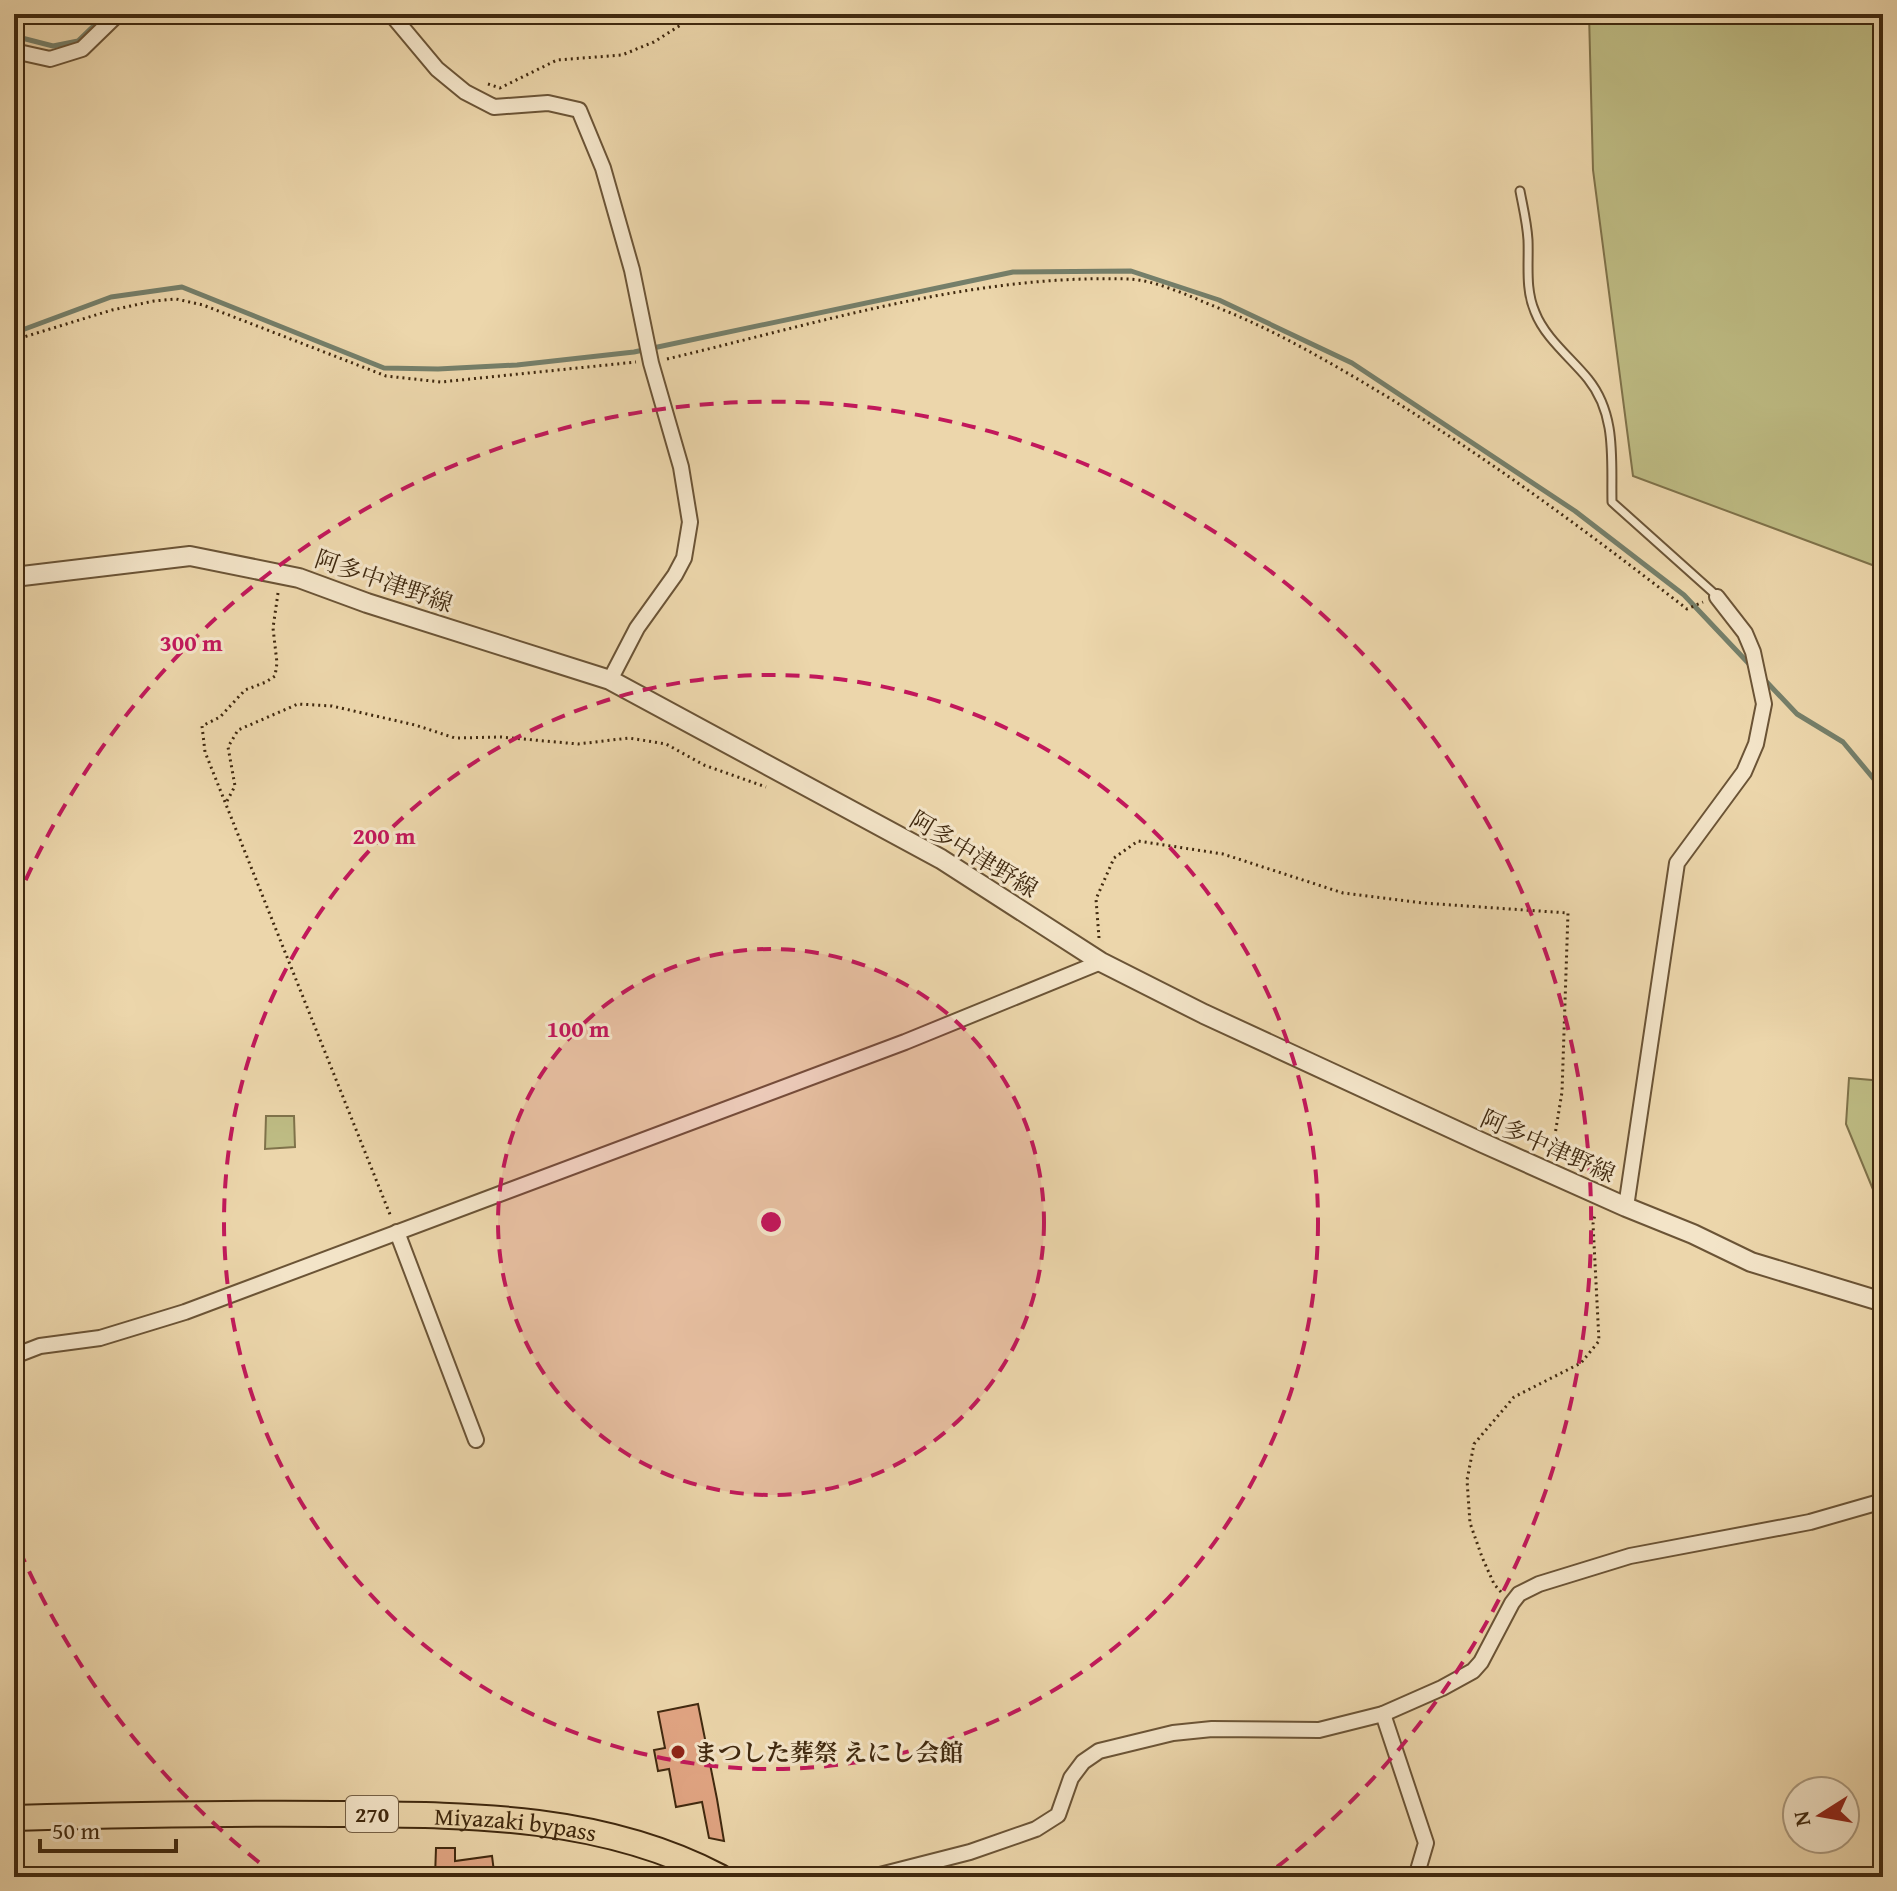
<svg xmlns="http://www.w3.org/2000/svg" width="1897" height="1891" viewBox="0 0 1897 1891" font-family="'Gentium Book Plus','Noto Serif JP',serif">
<rect width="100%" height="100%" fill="#ecd6ab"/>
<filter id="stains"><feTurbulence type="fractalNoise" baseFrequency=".0025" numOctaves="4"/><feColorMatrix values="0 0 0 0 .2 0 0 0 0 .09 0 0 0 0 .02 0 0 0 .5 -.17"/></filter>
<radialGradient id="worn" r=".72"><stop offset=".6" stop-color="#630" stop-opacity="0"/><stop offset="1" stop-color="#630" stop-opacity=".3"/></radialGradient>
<g fill="#bebc84" stroke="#7f724a" stroke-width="2">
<path d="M 1589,14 L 1883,14 L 1883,569 L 1633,476 L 1593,170 Z"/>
<path d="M 1849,1078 L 1883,1081 L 1883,1203 L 1879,1204 L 1846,1124 Z"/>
<path d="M 266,1116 L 294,1116 L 295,1147 L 265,1149 Z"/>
</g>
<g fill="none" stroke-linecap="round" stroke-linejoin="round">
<g stroke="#757f6a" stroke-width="5">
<path d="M 14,36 L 53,46 L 78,41 L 106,14"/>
<path d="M 14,333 L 111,297 L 182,287 L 384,368 L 438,369 L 517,365 L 634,352 L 1013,272 L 1131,271 L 1219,300 L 1352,363 L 1575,511 L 1684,595 L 1752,667"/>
<path d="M 1762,677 L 1797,714 L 1843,742 L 1883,790"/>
</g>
</g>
<g fill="#e1a583" stroke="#40290f" stroke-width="2">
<path d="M 698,1704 L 717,1799 L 724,1841 L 709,1838 L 702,1802 L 676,1807 L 669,1769 L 658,1771 L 654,1750 L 665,1748 L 658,1712 Z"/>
<path d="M 436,1848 L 455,1848 L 455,1861 L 492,1856 L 494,1872 L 460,1877 L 435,1877 Z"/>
</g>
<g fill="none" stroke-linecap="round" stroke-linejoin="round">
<defs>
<path id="service" d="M 1520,191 C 1523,207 1527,223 1528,240 C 1529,264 1525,289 1535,312 C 1545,338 1571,358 1588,379 C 1617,415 1611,460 1612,502 L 1717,596"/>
<g id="minor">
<path d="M 391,14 L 437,69 L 465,92 L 494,107 L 548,103 L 579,110 L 603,168 L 632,270 L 651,363 L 681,467 L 690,522 L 684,558 L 675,575 L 637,628 L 610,680"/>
<path d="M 14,51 L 50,59 L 82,49 L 118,14"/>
<path d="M 1626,1207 L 1677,863 L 1744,772 L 1756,744 L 1764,704 L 1753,652 L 1745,633 L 1717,597"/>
<path d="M 397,1232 L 476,1440"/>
<path d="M 14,1356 L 40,1346 L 100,1338 L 185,1312 L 905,1042 L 1101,962"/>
<path d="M 1383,1714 L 1426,1843 L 1416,1877"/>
<path d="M 872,1877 L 970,1852 L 1036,1829 L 1058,1815 L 1071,1778 L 1083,1762 L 1099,1751 L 1173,1733 L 1212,1729 L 1319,1730 L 1383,1714 L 1442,1688 L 1473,1671 L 1481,1662 L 1512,1603 L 1519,1594 L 1539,1584 L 1630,1556 L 1810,1522 L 1883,1501"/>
</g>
<path id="tertiary" d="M 14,577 L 190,556 L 299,578 L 367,603 L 610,680 L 941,859 L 1101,962 L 1204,1014 L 1483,1143 L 1626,1207 L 1693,1234 L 1751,1262 L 1883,1302"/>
<g id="trunk">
<path id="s1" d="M 14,1818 C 121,1815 228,1813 335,1814 C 467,1815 600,1814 720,1877"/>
</g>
</defs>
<use href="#service" stroke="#6b5436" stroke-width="11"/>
<use href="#minor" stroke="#6b5436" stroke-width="18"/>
<use href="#tertiary" stroke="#6b5436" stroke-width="22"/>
<use href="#trunk" stroke="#40290f" stroke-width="28"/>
<g stroke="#40290f" stroke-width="3" stroke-dasharray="2 4" stroke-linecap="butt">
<path d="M 488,84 L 500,88 L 557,60 L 622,55 L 654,42 L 698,14"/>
<path d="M 14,340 L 112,310 L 154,301 L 176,299 L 203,305 L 386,376 L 441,382 L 636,362"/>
<path d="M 667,359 C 819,323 972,274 1129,279 C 1156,280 1191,297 1216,307 C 1275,330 1331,363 1386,396 C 1492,461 1589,533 1687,609 L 1703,602"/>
<path d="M 278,593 L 273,628 L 277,663 L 275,676 L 266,682 L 245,690 L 220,717 L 202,726 L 205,752 L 391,1217"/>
<path d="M 227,801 L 235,786 L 228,747 L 238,730 L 298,704 L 332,706 L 415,725 L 455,738 L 501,737 L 578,744 L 629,738 L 666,744 L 704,765 L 766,787"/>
<path d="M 1099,938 L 1096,899 L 1114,858 L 1138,841 L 1223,854 L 1343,893 L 1423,903 L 1568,913 L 1562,1092 L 1552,1153"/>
<path d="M 1501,1592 L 1494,1584 L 1482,1557 L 1470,1523 L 1467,1480 L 1474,1444 L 1514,1397 L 1581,1363 L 1599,1341 L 1593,1224 L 1595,1214"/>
</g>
<use href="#service" stroke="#f3e4c8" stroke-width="7"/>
<use href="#minor" stroke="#f3e4c8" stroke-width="14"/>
<use href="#tertiary" stroke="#f3e4c8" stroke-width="18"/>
<use href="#trunk" stroke="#ecd6ab" stroke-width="24"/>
</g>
<circle cx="771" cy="1222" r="273" fill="#c2185b" fill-opacity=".12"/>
<g fill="none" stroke="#c2185b" stroke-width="4" stroke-dasharray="14 10">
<circle cx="771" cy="1222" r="273"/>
<circle cx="771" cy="1222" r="547"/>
<path d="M278 1877A820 820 0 0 1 16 1542M16 902A820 820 0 1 1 1264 1877"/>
</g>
<circle fill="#8f2418" stroke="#f3e4c8" stroke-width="3" cx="678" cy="1752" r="8"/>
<g text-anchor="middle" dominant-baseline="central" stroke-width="6" stroke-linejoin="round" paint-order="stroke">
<rect fill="#f3e4c8" stroke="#766146" stroke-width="2" x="346" y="1796" width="52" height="36" rx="6"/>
<g font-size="22" font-weight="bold" fill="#40290f">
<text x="372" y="1814">270</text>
</g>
<g font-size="24" fill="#40290f" stroke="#f3e4c8">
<text transform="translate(384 581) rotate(19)">阿多中津野線</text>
<text transform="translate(974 854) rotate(31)">阿多中津野線</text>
<text transform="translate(1548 1146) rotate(24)">阿多中津野線</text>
<text stroke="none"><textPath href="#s1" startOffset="502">Miyazaki bypass</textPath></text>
</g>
<g font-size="24" font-weight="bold" fill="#40290f" stroke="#f3e4c8" text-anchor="start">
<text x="694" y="1752">まつした葬祭 えにし会館</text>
</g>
</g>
<circle cx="771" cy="1222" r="12" fill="#c2185b" stroke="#f3e4c8" stroke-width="4"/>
<g font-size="24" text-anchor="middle" font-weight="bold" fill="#c2185b" stroke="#f3e4c8" stroke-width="6" stroke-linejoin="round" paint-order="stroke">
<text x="191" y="651">300 m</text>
<text x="384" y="844">200 m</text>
<text x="578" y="1037">100 m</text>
</g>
<rect width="1897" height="1891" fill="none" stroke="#ecd6ab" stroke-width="48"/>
<rect x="16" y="16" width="1865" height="1859" fill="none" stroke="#40290f" stroke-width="4"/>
<rect x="24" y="24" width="1849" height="1843" fill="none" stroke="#40290f" stroke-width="2"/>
<g transform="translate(1821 1815) rotate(259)"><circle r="38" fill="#f3e4c8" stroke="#ab997e" stroke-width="2"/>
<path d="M0-6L14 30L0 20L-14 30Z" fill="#8f2418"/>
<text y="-12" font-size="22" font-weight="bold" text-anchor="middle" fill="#40290f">N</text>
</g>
<path d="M40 1839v12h136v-12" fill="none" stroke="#40290f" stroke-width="4"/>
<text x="52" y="1839" font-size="24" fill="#40290f" stroke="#f3e4c8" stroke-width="6" paint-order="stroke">50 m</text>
<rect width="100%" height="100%" filter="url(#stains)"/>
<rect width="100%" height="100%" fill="url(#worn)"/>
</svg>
